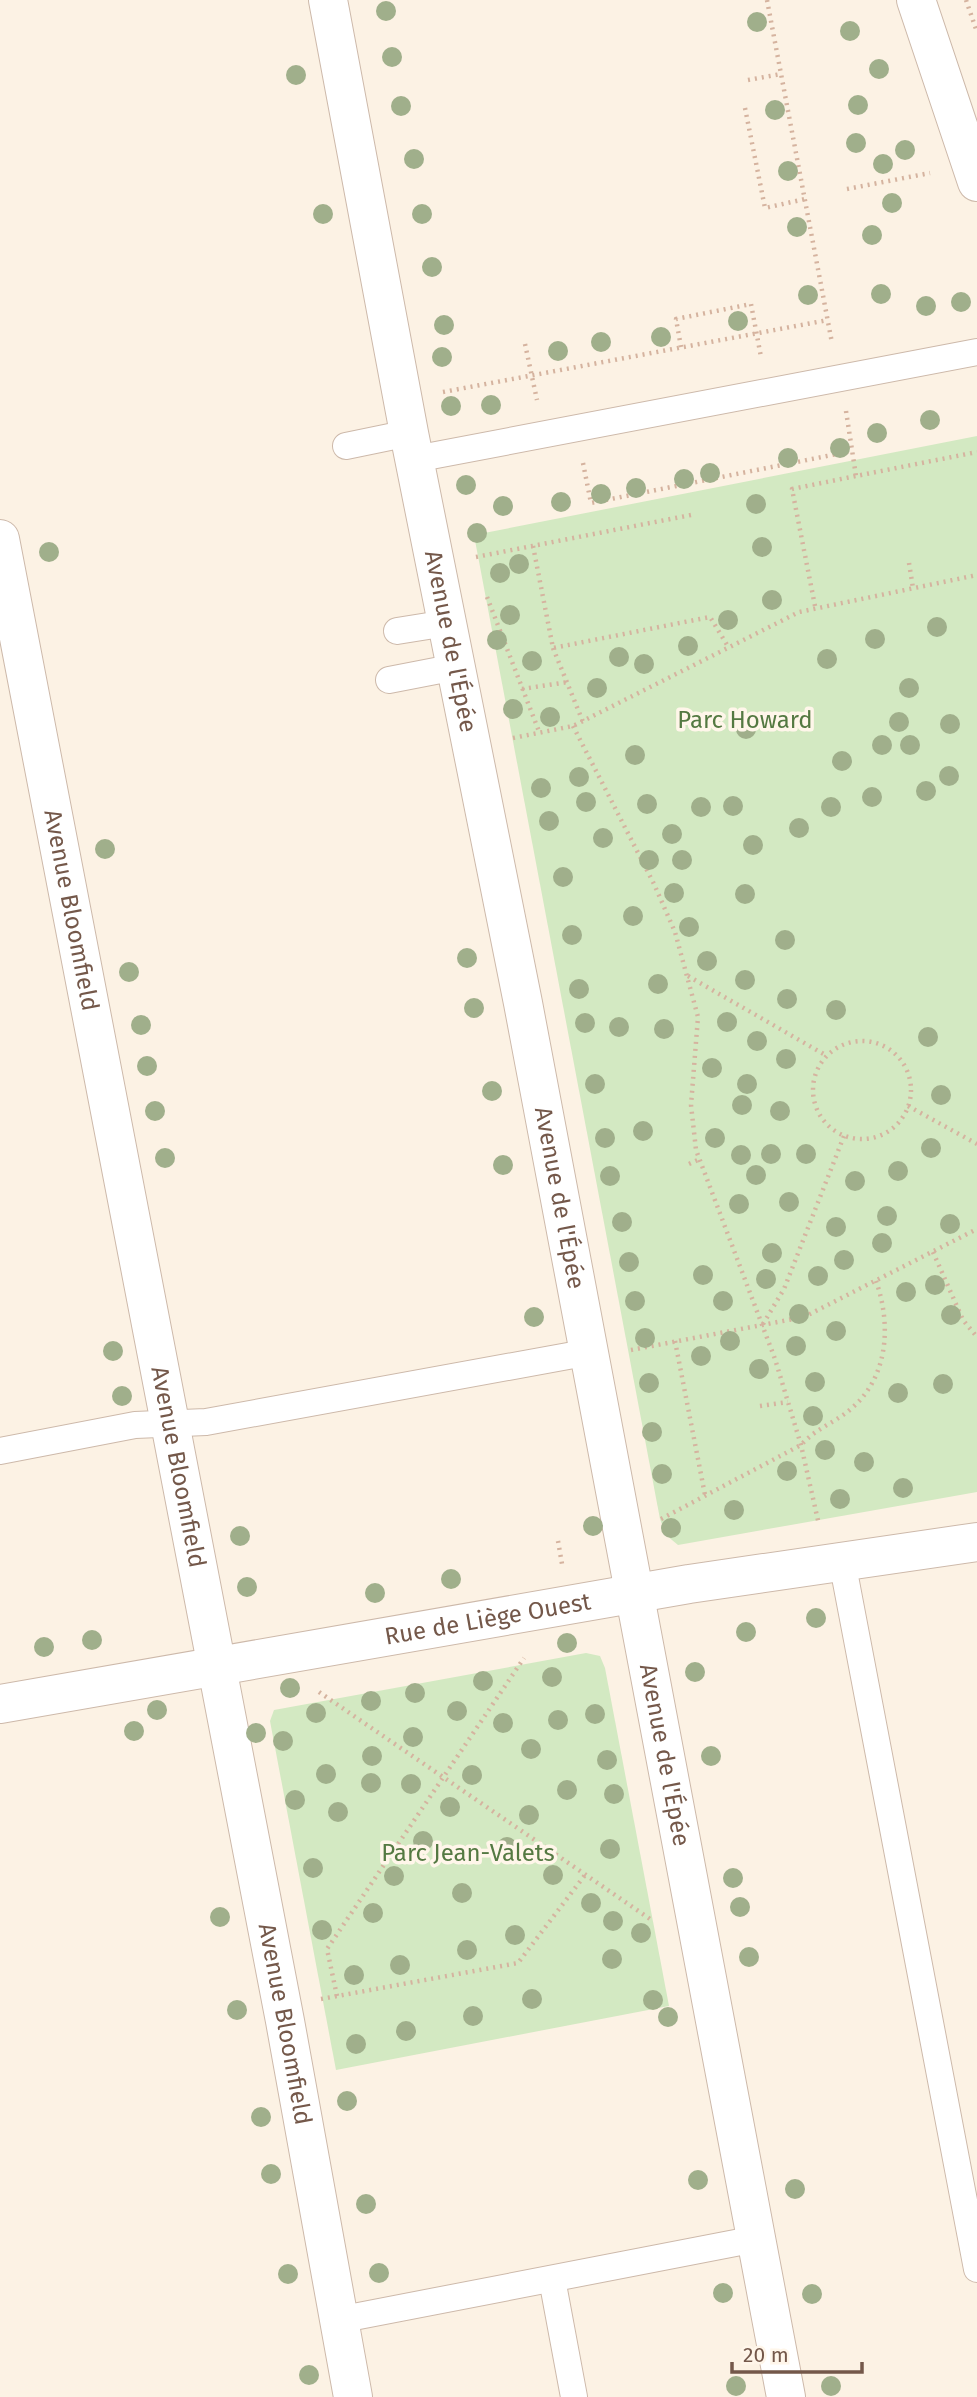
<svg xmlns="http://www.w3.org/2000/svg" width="977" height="2397" viewBox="0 0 977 2397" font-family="'Fira Sans',sans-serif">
<rect width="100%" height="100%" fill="#fcf2e4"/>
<g fill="#d3e9c2">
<path d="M 977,436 L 977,1492 L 678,1545 L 666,1535 L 660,1519 L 474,535 Z"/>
<path d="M 586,1653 L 600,1656 L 605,1668 L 669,2006 L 336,2070 L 270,1721 L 274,1710 Z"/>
</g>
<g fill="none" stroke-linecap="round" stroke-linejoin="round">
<defs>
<g id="service">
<path d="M 346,446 L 409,433"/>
<path d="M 415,459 L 977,352"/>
<path d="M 397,631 L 447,623"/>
<path d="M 389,680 L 456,667"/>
<path d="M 0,1451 L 135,1425 L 206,1422 L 590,1352"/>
<path d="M 842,1561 L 977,2269"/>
<path d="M 552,2279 L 574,2397"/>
<path d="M 338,2320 L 756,2239"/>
</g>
<g id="minor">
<path id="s1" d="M 328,0 L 409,433 L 523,1003 L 786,2397"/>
<path id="s2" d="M 0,539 L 285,2021 L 353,2397"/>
<path id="s3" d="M 0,1704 L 689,1584 L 977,1542"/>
</g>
<path id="tertiary" d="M 916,0 L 977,182"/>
</defs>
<use href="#service" stroke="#cdb9aa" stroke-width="28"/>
<use href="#minor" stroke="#cdb9aa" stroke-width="40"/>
<use href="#tertiary" stroke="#cdb9aa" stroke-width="40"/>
<g stroke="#d5b39f" stroke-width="4.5" stroke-dasharray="2 5" stroke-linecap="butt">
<path d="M 767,0 L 832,343"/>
<path d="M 966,0 L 977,32"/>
<path d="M 748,80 L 781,74"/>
<path d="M 745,108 L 765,208 L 805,199"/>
<path d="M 847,189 L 930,173"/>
<path d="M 525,344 L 537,400"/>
<path d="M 681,347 L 676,319 L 751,304 L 761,357"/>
<path d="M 443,392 L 828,320"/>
<path d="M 846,411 L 856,476 L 977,452"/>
<path d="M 583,463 L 591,503 L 852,451"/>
<path d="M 533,546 L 553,648 L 710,617 L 729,648"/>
<path d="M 476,557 L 691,515"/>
<path d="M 909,563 L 913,588"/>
<path d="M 487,597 L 540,734"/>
<path d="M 815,606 L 792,489 L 856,476"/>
<path d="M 553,648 L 583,722"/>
<path d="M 522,689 L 568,682"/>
<path d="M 573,726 L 654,884 L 675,932 L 698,1017 L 691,1105 L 696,1150 L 775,1359 L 801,1445 L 819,1525"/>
<path d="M 513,738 L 573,726 L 799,612 L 977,575"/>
<path d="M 688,976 L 827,1056"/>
<circle cx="862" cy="1090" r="49"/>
<path d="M 908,1106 L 977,1144"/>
<path d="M 689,1164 L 700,1159"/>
<path d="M 933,1252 L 963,1320 L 977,1337"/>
<path d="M 763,1324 L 784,1289 L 844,1136"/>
<path d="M 675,1341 L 705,1495"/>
<path d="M 631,1350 L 804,1317 L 977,1229"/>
<path d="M 760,1406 L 788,1402"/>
<path d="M 661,1519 L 801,1445 C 816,1428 837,1422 853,1407 C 889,1375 891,1323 876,1281"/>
<path d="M 558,1541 L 562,1564"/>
<path d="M 319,1692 L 653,1921"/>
<path d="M 337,1996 L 327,1949 L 524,1658"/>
<path d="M 321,1999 L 518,1963 L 585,1875"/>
</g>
<use href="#service" stroke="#fff" stroke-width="26"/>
<use href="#minor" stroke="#fff" stroke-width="38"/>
<use href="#tertiary" stroke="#fff" stroke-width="38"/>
</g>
<g fill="#a0af8b">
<circle cx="386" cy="11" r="10"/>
<circle cx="757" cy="22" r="10"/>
<circle cx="850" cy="31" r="10"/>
<circle cx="392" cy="57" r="10"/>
<circle cx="879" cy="69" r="10"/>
<circle cx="296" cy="75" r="10"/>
<circle cx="858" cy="105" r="10"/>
<circle cx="401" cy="106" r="10"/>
<circle cx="775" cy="110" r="10"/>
<circle cx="856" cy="143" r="10"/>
<circle cx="905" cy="150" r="10"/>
<circle cx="414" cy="159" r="10"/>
<circle cx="883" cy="164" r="10"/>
<circle cx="788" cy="171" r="10"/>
<circle cx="892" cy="203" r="10"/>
<circle cx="323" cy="214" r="10"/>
<circle cx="422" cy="214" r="10"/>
<circle cx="797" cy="227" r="10"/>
<circle cx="872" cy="235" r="10"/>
<circle cx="432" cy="267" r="10"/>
<circle cx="881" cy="294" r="10"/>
<circle cx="808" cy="295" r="10"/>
<circle cx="961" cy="302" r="10"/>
<circle cx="926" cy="306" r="10"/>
<circle cx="738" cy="321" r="10"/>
<circle cx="444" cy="325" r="10"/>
<circle cx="661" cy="337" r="10"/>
<circle cx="601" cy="342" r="10"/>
<circle cx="558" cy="351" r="10"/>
<circle cx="442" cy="357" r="10"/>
<circle cx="491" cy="405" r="10"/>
<circle cx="451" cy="406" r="10"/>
<circle cx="930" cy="420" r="10"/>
<circle cx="877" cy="433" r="10"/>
<circle cx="840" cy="448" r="10"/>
<circle cx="788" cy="458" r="10"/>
<circle cx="710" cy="473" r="10"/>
<circle cx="684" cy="479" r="10"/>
<circle cx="466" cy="485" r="10"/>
<circle cx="636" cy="488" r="10"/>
<circle cx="601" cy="494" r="10"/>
<circle cx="561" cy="502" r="10"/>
<circle cx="756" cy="504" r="10"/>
<circle cx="503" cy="506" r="10"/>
<circle cx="477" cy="533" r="10"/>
<circle cx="762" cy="547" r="10"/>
<circle cx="49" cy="552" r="10"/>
<circle cx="519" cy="564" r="10"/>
<circle cx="500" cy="573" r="10"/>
<circle cx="772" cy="600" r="10"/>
<circle cx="510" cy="615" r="10"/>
<circle cx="728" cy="620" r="10"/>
<circle cx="937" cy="627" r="10"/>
<circle cx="875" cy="639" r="10"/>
<circle cx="497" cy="640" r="10"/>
<circle cx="688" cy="646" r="10"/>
<circle cx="619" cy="657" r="10"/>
<circle cx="827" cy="659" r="10"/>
<circle cx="532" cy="661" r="10"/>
<circle cx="644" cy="664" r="10"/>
<circle cx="597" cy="688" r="10"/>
<circle cx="909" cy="688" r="10"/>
<circle cx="513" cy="709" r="10"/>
<circle cx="550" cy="717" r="10"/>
<circle cx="899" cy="722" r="10"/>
<circle cx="950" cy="724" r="10"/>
<circle cx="746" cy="729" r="10"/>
<circle cx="882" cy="745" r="10"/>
<circle cx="910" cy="745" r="10"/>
<circle cx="635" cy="755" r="10"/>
<circle cx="842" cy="761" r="10"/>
<circle cx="949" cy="776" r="10"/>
<circle cx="579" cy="777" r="10"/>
<circle cx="541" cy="788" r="10"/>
<circle cx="926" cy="791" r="10"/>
<circle cx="872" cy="797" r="10"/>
<circle cx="586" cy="802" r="10"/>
<circle cx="647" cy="804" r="10"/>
<circle cx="733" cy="806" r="10"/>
<circle cx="701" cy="807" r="10"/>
<circle cx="831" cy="807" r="10"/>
<circle cx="549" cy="821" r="10"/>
<circle cx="799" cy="828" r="10"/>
<circle cx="672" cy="834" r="10"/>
<circle cx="603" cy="838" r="10"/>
<circle cx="753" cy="845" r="10"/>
<circle cx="105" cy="849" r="10"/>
<circle cx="649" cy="860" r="10"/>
<circle cx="682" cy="860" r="10"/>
<circle cx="563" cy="877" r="10"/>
<circle cx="674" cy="893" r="10"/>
<circle cx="745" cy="894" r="10"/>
<circle cx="633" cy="916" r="10"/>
<circle cx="689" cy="927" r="10"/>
<circle cx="572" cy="935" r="10"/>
<circle cx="785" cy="940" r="10"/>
<circle cx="467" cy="958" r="10"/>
<circle cx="707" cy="961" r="10"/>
<circle cx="129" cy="972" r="10"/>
<circle cx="745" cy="980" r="10"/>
<circle cx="658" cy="984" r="10"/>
<circle cx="579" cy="989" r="10"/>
<circle cx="787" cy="999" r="10"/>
<circle cx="474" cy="1008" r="10"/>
<circle cx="836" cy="1010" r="10"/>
<circle cx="727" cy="1022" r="10"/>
<circle cx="585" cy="1023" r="10"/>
<circle cx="141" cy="1025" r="10"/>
<circle cx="619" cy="1027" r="10"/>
<circle cx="664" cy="1029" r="10"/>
<circle cx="928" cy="1037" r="10"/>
<circle cx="757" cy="1041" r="10"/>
<circle cx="786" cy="1059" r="10"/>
<circle cx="147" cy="1066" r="10"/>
<circle cx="712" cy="1068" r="10"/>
<circle cx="595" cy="1084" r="10"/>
<circle cx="747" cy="1084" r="10"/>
<circle cx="492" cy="1091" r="10"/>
<circle cx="941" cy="1095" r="10"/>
<circle cx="742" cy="1105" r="10"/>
<circle cx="155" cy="1111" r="10"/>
<circle cx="780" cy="1111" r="10"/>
<circle cx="643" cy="1131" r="10"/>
<circle cx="605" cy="1138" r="10"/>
<circle cx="715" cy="1138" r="10"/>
<circle cx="931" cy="1148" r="10"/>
<circle cx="771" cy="1154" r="10"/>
<circle cx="806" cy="1154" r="10"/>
<circle cx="741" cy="1155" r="10"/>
<circle cx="165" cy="1158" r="10"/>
<circle cx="503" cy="1165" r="10"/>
<circle cx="898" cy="1171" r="10"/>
<circle cx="756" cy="1175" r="10"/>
<circle cx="610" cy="1176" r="10"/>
<circle cx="855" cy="1181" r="10"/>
<circle cx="789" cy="1202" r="10"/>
<circle cx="739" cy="1204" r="10"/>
<circle cx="887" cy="1216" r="10"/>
<circle cx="622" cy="1222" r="10"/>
<circle cx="950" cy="1224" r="10"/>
<circle cx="836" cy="1227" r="10"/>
<circle cx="882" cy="1243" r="10"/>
<circle cx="772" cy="1253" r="10"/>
<circle cx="844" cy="1260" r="10"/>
<circle cx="629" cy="1262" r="10"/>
<circle cx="703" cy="1275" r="10"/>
<circle cx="818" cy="1276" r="10"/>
<circle cx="766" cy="1279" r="10"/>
<circle cx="935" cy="1285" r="10"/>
<circle cx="906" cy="1292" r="10"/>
<circle cx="635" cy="1301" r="10"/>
<circle cx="723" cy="1301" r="10"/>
<circle cx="799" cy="1314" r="10"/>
<circle cx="951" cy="1315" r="10"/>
<circle cx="534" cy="1317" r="10"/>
<circle cx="836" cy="1331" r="10"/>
<circle cx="645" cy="1338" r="10"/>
<circle cx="730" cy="1341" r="10"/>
<circle cx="796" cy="1346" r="10"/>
<circle cx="113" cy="1351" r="10"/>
<circle cx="701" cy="1356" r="10"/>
<circle cx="759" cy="1369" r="10"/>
<circle cx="815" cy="1382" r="10"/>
<circle cx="649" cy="1383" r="10"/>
<circle cx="943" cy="1384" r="10"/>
<circle cx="898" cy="1393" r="10"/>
<circle cx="122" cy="1396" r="10"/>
<circle cx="813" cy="1416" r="10"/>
<circle cx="652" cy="1432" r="10"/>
<circle cx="825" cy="1450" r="10"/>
<circle cx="864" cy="1462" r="10"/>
<circle cx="787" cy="1471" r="10"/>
<circle cx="662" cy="1474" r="10"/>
<circle cx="903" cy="1488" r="10"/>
<circle cx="840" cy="1499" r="10"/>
<circle cx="734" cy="1510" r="10"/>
<circle cx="593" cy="1526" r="10"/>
<circle cx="671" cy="1528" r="10"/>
<circle cx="240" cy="1536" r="10"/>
<circle cx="451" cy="1579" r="10"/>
<circle cx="247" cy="1587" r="10"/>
<circle cx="375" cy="1593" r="10"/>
<circle cx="816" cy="1618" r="10"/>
<circle cx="746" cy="1632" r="10"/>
<circle cx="92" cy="1640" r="10"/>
<circle cx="567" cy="1643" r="10"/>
<circle cx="44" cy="1647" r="10"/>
<circle cx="695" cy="1672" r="10"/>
<circle cx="552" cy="1677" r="10"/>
<circle cx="483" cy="1681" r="10"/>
<circle cx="290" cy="1688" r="10"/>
<circle cx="415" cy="1693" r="10"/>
<circle cx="371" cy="1701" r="10"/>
<circle cx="157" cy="1710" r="10"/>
<circle cx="457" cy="1711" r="10"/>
<circle cx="316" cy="1713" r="10"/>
<circle cx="595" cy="1714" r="10"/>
<circle cx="558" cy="1720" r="10"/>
<circle cx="503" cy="1723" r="10"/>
<circle cx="134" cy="1731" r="10"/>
<circle cx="256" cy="1733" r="10"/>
<circle cx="413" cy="1737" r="10"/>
<circle cx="283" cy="1741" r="10"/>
<circle cx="531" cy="1749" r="10"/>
<circle cx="372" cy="1756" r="10"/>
<circle cx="711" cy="1756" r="10"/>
<circle cx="607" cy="1760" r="10"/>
<circle cx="326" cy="1774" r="10"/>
<circle cx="472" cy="1775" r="10"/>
<circle cx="371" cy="1783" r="10"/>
<circle cx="411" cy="1784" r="10"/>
<circle cx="567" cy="1790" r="10"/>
<circle cx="614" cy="1794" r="10"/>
<circle cx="295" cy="1800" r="10"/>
<circle cx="450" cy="1807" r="10"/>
<circle cx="338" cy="1812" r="10"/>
<circle cx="529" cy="1815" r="10"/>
<circle cx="423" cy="1841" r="10"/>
<circle cx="507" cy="1847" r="10"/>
<circle cx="610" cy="1849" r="10"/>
<circle cx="313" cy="1868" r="10"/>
<circle cx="553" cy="1875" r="10"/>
<circle cx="394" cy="1876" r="10"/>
<circle cx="733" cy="1878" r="10"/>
<circle cx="462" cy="1893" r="10"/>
<circle cx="591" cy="1903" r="10"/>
<circle cx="740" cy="1907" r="10"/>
<circle cx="373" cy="1913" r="10"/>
<circle cx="220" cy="1917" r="10"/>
<circle cx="613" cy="1921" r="10"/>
<circle cx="322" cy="1930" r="10"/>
<circle cx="641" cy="1933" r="10"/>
<circle cx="515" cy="1935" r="10"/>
<circle cx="467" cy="1950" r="10"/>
<circle cx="749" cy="1957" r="10"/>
<circle cx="612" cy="1959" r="10"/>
<circle cx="400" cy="1965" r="10"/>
<circle cx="354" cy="1975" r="10"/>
<circle cx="532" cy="1999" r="10"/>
<circle cx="653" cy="2000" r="10"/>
<circle cx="237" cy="2010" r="10"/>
<circle cx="473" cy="2016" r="10"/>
<circle cx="668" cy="2017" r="10"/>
<circle cx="406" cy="2031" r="10"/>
<circle cx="356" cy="2044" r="10"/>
<circle cx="347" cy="2101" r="10"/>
<circle cx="261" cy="2117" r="10"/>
<circle cx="271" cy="2174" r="10"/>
<circle cx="698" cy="2180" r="10"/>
<circle cx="795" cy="2189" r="10"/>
<circle cx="366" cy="2204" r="10"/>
<circle cx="379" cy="2273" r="10"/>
<circle cx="288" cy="2274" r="10"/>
<circle cx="723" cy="2293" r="10"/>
<circle cx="812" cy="2294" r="10"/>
<circle cx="309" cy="2375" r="10"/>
<circle cx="736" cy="2386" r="10"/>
<circle cx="831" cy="2386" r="10"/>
</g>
<g text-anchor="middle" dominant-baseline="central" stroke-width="7" stroke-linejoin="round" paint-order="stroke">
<g font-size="24" fill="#74584a" stroke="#fff6ea">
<text stroke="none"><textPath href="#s1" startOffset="653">Avenue de l'Épée</textPath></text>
<text stroke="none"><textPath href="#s2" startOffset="378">Avenue Bloomfield</textPath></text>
<text stroke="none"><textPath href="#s1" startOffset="1220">Avenue de l'Épée</textPath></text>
<text stroke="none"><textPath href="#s2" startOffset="945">Avenue Bloomfield</textPath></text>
<text stroke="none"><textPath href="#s3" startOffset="495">Rue de Liège Ouest</textPath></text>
<text stroke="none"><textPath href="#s1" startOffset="1787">Avenue de l'Épée</textPath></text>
<text stroke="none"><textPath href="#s2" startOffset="1512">Avenue Bloomfield</textPath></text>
</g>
<g font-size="24" fill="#547942" stroke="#fff6ea">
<text x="745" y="720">Parc Howard</text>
<text x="468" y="1853">Parc Jean-Valets</text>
</g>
</g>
<path d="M732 2362v10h130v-10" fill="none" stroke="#74584a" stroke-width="3.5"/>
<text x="743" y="2362" font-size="21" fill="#74584a" stroke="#fff6ea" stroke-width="5" paint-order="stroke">20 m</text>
</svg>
